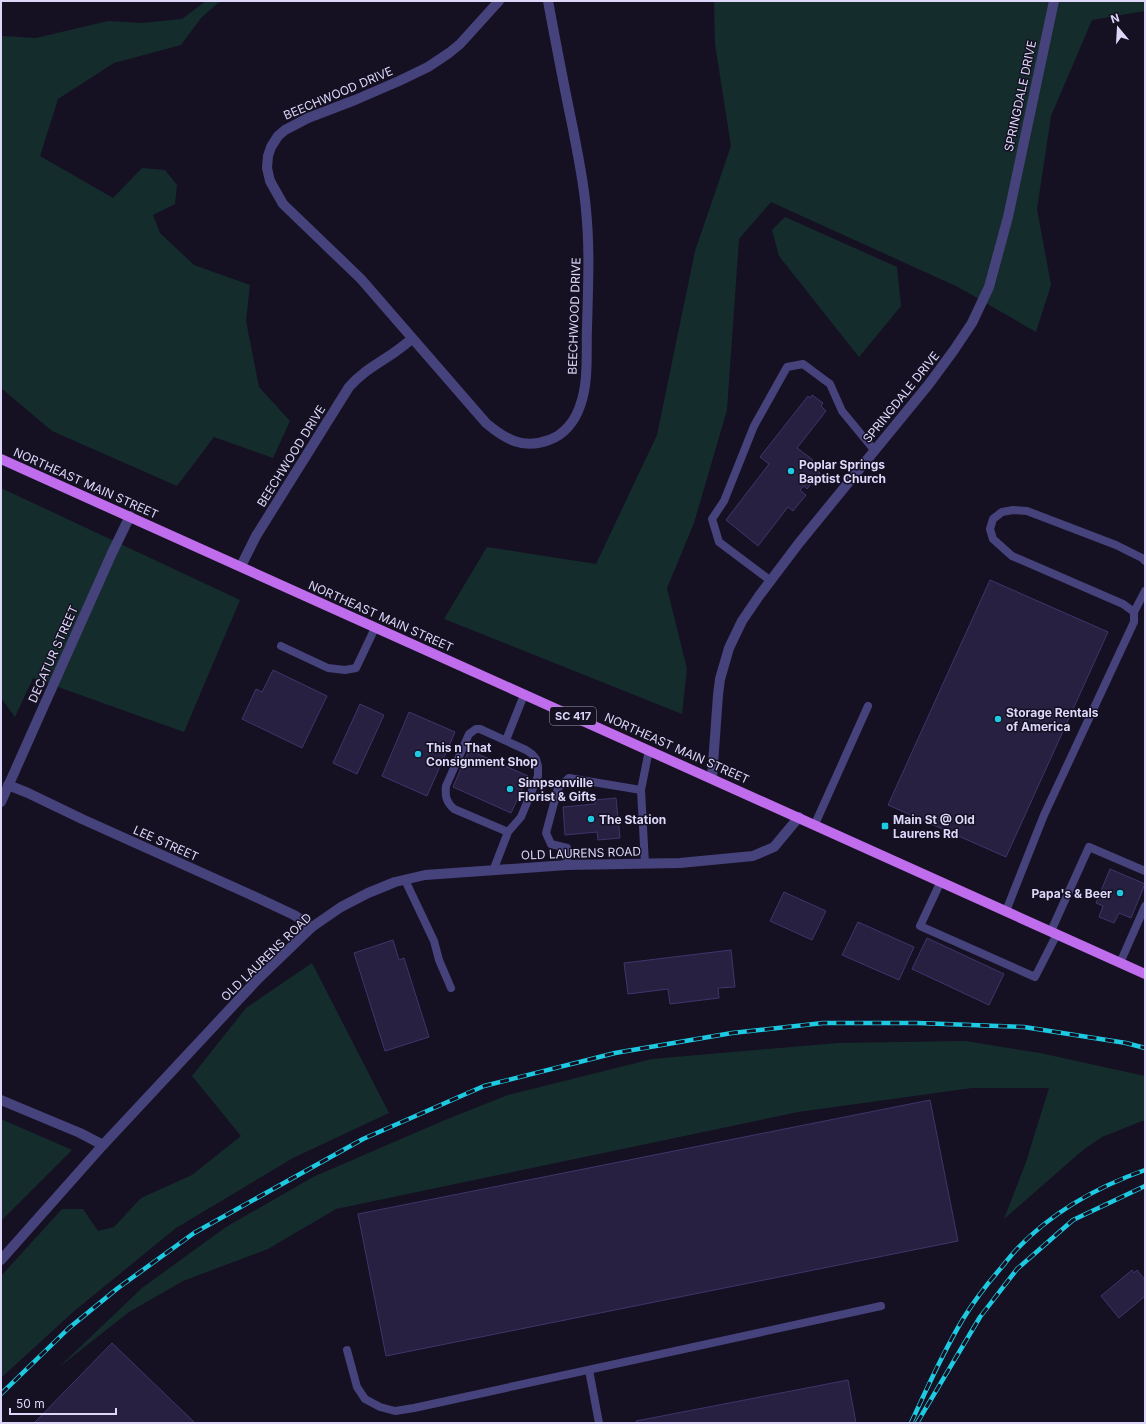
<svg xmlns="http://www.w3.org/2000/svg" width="1146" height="1424" viewBox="0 0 1146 1424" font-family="Inter,sans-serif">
<rect width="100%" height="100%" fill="#151123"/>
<g fill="#152c2c">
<path d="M 206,1 L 223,1 L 218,3 L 201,18 L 181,45 L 114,63 L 58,99 L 40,156 L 113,198 L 142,168 L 165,170 L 177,185 L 175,204 L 153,215 L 160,233 L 194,265 L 250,285 L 246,321 L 259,387 L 290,421 L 273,458 L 214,437 L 177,486 L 52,431 L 1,388 L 1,36 L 36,38 L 108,21 L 142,23 L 182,19 Z"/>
<path d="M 714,1 L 1145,1 L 1145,11 L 1092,20 L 1051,116 L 1037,209 L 1051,285 L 1036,332 L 958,287 L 771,202 L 739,239 L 727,410 L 694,523 L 667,588 L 687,669 L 682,714 L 444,619 L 487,547 L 596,564 L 657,435 L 695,251 L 731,146 L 715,44 Z"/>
<path d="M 785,217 L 897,267 L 901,306 L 859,357 L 779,256 L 772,230 Z"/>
<path d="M 1,488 L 240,600 L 184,732 L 33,678 L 15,717 L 1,698 Z"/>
<path d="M 312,963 L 389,1113 L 293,1158 L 176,1228 L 73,1312 L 1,1378 L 1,1276 L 62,1209 L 83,1209 L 98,1231 L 114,1227 L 141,1198 L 192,1175 L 241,1136 L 192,1076 L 246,1008 Z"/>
<path d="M 965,1041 L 1040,1053 L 1145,1076 L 1145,1121 L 1142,1121 L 1102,1137 L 1083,1150 L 1004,1219 L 1026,1162 L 1049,1088 L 972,1088 L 798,1112 L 336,1209 L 268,1249 L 183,1281 L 129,1312 L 58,1368 L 142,1288 L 226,1227 L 313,1177 L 445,1120 L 508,1095 L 652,1059 L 838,1043 Z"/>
<path d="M 1,1119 L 72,1150 L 1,1221 Z"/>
</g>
<g fill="#272041" stroke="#40356b">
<path d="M 812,395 L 823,403 L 821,406 L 826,411 L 797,448 L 813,460 L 811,462 L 817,467 L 815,469 L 820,473 L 807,489 L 804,486 L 800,490 L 806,495 L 793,511 L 788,507 L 758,546 L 726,520 L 769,464 L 760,457 L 808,396 L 810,398 Z"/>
<path d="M 990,580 L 1108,632 L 1006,857 L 888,805 Z"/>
<path d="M 273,670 L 327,696 L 302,748 L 242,719 L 256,689 L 262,692 Z"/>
<path d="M 360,704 L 384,715 L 357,774 L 333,763 Z"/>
<path d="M 409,712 L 455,732 L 427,796 L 382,776 Z"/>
<path d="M 469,750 L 528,776 L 511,813 L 453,787 Z"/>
<path d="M 616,798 L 620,838 L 598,840 L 597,832 L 565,835 L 563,807 L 595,804 L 595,800 Z"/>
<path d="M 1110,869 L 1145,884 L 1131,918 L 1119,913 L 1114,923 L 1099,917 L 1103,906 L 1096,903 Z"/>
<path d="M 784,892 L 826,911 L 812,940 L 770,921 Z"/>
<path d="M 858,922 L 914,947 L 899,980 L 842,955 Z"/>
<path d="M 927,938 L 1004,974 L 989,1005 L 912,969 Z"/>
<path d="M 393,940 L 399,960 L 404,958 L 429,1037 L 385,1051 L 354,953 Z"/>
<path d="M 731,950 L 735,987 L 718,988 L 719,998 L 670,1004 L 668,989 L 628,994 L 624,963 Z"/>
<path d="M 930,1100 L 958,1241 L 386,1356 L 358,1214 Z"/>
<path d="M 1132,1270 L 1134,1273 L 1137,1270 L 1145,1280 L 1145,1296 L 1119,1318 L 1101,1296 Z"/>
<path d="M 112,1343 L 195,1423 L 34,1423 Z"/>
<path d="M 848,1380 L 856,1423 L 637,1423 L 636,1421 Z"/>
</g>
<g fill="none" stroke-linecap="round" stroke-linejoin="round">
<g stroke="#46427c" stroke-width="8">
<path d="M 771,581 L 719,542 L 712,519 L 724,501 L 754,426 L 787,367 L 803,364 L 830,384 L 842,411 L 875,451"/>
<path d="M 1134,612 L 1123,604 L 1012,556 L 993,539 L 990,529 L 993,519 L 1002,512 L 1013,510 L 1027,511 L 1116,545 L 1142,558 L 1145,561"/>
<path d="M 281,646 L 328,668 L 345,670 L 356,668 L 375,628"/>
<path d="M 506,740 L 524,695"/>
<path d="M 641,790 L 649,750"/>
<path d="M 815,824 L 868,706"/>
<path d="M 567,865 L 567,848 L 551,844 L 546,833 L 558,788 L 569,778 L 641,790 L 645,864"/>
<path d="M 493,871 L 508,832 L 521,817 L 538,776 L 538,766 L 536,759 L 532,754 L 526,750 L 480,729 L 476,729 L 469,734 L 446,786 C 445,796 446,802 454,809 L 508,832"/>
<path d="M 405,880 L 434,941 L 439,960 L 451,988"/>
<path d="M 941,881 L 920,926 L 1035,977 L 1057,934"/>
<path d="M 1006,911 L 1044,815 L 1134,622 L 1134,612 L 1145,591"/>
<path d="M 1051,931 L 1089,847 L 1145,871"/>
<path d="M 1120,963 L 1145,906"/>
<path d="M 347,1350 L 357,1387 L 365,1399 L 380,1407 L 395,1411 L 414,1408 L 881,1306"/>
<path d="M 589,1370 L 599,1423"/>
</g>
<g stroke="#46427c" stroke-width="10">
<path d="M 499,1 L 460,44 L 449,53 L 428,67 L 399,81 L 355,100 L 308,118 L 285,130 L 278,136 L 271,147 L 268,156 L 267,168 L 270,181 L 283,204 L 361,279 L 486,423 C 505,439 523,450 549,440 C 564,435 575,421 580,406 C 589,382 586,353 587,328 C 588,288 590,249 586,210 C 584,183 578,156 573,129 C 564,86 556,44 548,1"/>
<path d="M 241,566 L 256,536 L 349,387 C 361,373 374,366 389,356 C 397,351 404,345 412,339"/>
<path d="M 712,778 L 718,695 L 720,679 L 729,648 L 742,621 L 759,596 L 799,543 L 929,384 L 954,350 L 972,323 L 989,287 L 1008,217 L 1054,1"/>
<path d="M 8,785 L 28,793 L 82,819 L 249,894 L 294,915 L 312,927"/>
<path d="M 1,802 L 112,553 L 130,516"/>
<path d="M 1,1100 L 80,1133 L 103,1145"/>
<path d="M 1,1260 L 103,1145 L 257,980 L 312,927 L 341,907 L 368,893 L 395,882 L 425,875 L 567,865 L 680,863 L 753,856 L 774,847 L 799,817"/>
</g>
<path stroke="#bf6dec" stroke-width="10" d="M 1,459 L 1145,974"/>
<defs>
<g id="rail">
<path d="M 1,1394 L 69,1328 L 118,1288 L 194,1233 L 363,1139 L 484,1086 L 615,1053 L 732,1033 L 823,1023 L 918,1023 L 1024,1027 L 1126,1043 L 1145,1048"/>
<path d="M 911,1423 C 927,1388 943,1352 963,1319 C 974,1301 987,1284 1001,1268 C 1006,1262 1011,1255 1017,1249 C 1052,1212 1097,1187 1145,1170"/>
<path d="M 917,1423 L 980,1317 L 1017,1269 L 1073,1220 L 1145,1186"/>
</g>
</defs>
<use href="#rail" stroke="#1dcae1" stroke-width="4.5"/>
<use href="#rail" stroke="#151123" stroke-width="3" stroke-dasharray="9" stroke-linecap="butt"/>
</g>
<g fill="#1dcae1" stroke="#151123" stroke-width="1.5">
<circle cx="791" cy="471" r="4"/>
<circle cx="998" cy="719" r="4"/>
<circle cx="418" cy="754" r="4"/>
<circle cx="510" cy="789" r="4"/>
<circle cx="591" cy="819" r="4"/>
<rect x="881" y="822" width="8" height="8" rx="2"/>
<circle cx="1120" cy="893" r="4"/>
</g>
<g text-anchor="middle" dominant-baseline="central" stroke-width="3" stroke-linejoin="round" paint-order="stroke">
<rect fill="#151123" stroke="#a19cba" stroke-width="1" x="550" y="707" width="46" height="18" rx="3"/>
<g font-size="11" font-weight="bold" fill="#ddd8fa">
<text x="573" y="716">SC 417</text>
</g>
<g font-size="12" fill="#ddd8fa" stroke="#151123">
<text transform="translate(338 93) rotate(-23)">BEECHWOOD DRIVE</text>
<text transform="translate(1020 96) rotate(-78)">SPRINGDALE DRIVE</text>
<text transform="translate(574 316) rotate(-88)">BEECHWOOD DRIVE</text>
<text transform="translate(901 397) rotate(-51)">SPRINGDALE DRIVE</text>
<text transform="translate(291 456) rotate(-58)">BEECHWOOD DRIVE</text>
<text transform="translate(86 483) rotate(24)">NORTHEAST MAIN STREET</text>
<text transform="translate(381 616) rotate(24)">NORTHEAST MAIN STREET</text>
<text transform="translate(53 654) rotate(-66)">DECATUR STREET</text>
<text transform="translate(677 748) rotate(24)">NORTHEAST MAIN STREET</text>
<text transform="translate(166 843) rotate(24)">LEE STREET</text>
<text transform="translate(581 853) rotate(-2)">OLD LAURENS ROAD</text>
<text transform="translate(266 957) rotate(-44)">OLD LAURENS ROAD</text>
</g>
<g font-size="12" font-weight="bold" fill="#ddd8fa" stroke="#151123" text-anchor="start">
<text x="799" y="464">Poplar Springs<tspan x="799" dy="14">Baptist Church</tspan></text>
<text x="1006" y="712">Storage Rentals<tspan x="1006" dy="14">of America</tspan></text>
<text x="426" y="747">This n That<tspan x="426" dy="14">Consignment Shop</tspan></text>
<text x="518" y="782">Simpsonville<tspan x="518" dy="14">Florist &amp; Gifts</tspan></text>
<text x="599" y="819">The Station</text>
<text x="893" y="819">Main St @ Old<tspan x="893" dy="14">Laurens Rd</tspan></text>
<text x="1112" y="893" text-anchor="end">Papa's &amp; Beer</text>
</g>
</g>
<rect width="1146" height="1424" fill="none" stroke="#ddd8fa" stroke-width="4"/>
<g transform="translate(1118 28) rotate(342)" stroke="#151123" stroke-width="3" paint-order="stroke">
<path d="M0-3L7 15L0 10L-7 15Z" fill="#ddd8fa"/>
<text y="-6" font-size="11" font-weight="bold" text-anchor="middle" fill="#ddd8fa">N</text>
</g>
<path d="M10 1408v6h106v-6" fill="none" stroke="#ddd8fa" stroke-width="2"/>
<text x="16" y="1408" font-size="12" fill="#ddd8fa" stroke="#151123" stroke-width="3" paint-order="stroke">50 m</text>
</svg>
